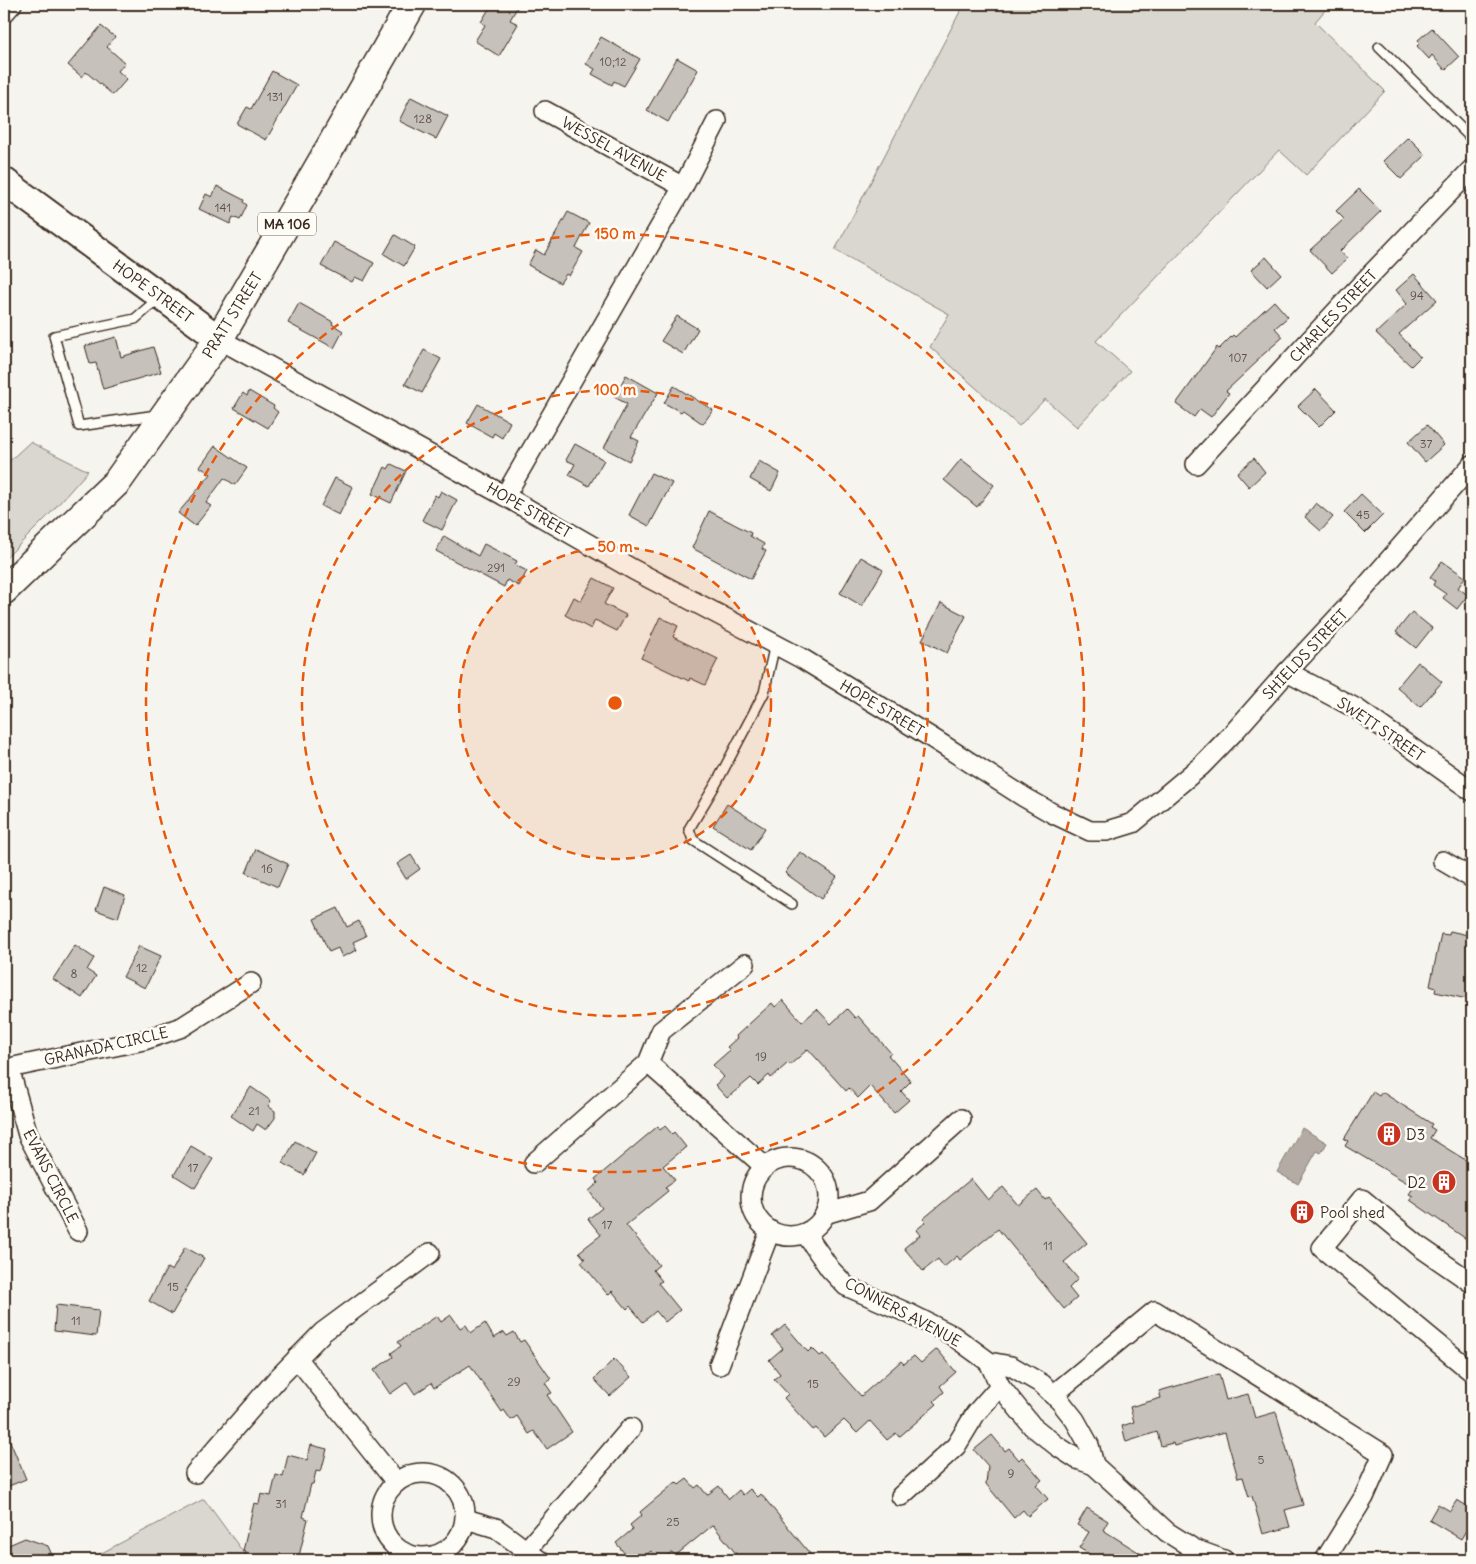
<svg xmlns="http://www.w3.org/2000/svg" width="1476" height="1564" viewBox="0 0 1476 1564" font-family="Delius,sans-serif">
<rect width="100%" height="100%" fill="#f5f4ee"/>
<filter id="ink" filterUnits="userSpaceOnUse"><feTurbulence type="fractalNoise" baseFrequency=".02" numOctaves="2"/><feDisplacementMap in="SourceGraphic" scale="10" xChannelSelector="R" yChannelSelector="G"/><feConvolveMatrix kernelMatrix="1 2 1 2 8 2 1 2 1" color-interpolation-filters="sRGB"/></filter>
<g filter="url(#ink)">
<g fill="#dad6d0" stroke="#8a8077">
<path d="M 964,4 L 1330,4 L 1315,22 L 1385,91 L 1306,175 L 1279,150 L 1096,341 L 1130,371 L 1077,427 L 1045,399 L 1019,426 L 930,347 L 949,314 L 835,250 Z"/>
<path d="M 30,442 L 88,471 L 47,517 L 4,560 L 4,466 Z"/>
<path d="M 204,1499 L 249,1560 L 92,1560 L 94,1557 Z"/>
</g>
<path fill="#b4aca4" stroke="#84786e" d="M 1302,1128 L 1327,1143 L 1321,1153 L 1317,1151 L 1298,1184 L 1277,1172 Z"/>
<g fill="#c7c1bb" stroke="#3b2a1e">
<path d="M 492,4 L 519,4 L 510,20 L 518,24 L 499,56 L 475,41 L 485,25 L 481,22 Z"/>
<path d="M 101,26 L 115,37 L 107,47 L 125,63 L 118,71 L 127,79 L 113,95 L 86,72 L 82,77 L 68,65 Z"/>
<path d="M 1432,28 L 1459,57 L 1445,70 L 1432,55 L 1429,59 L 1417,46 L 1420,43 L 1418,40 Z"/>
<path d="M 601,37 L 640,59 L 624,86 L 614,81 L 612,85 L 592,74 L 595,69 L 586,64 Z"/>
<path d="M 677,58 L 698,70 L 668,122 L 647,110 Z"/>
<path d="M 272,71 L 297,85 L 266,140 L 237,124 L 247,107 L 251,109 Z"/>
<path d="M 411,97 L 448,116 L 436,139 L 399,121 Z"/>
<path d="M 1408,137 L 1426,155 L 1401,179 L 1383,161 Z"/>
<path d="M 217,186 L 244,200 L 243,202 L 247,205 L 240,220 L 233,217 L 230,224 L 199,209 L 206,194 L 212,197 Z"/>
<path d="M 1359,189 L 1381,211 L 1340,251 L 1347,259 L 1332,273 L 1310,250 L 1344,219 L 1336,211 Z"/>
<path d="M 568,212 L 589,223 L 576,248 L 583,252 L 569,276 L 566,274 L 560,283 L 528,265 L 536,250 L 544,255 Z"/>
<path d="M 395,235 L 415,247 L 404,266 L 384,254 Z"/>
<path d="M 334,242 L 374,263 L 364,281 L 355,277 L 352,282 L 321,266 Z"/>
<path d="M 1266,257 L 1281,274 L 1267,287 L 1251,270 Z"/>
<path d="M 1414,274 L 1437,300 L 1399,334 L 1420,357 L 1411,366 L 1376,333 L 1407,304 L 1396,290 Z"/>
<path d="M 1274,301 L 1288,317 L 1275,328 L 1283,337 L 1257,360 L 1258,361 L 1226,391 L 1229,393 L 1211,417 L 1200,409 L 1194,417 L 1176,404 L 1217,347 L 1219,349 L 1233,335 L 1235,337 Z"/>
<path d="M 299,303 L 333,322 L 332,324 L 343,331 L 334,348 L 288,323 Z"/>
<path d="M 677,316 L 698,329 L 683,354 L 661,341 Z"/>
<path d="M 116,337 L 121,357 L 153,347 L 161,372 L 103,389 L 96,363 L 90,364 L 85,346 Z"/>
<path d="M 424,350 L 441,359 L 422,393 L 405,384 Z"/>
<path d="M 626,375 L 658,393 L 631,437 L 639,441 L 629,461 L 604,448 L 627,404 L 614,397 Z"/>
<path d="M 674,386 L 713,410 L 703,424 L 683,410 L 681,412 L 664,403 Z"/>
<path d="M 1316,389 L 1336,410 L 1319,427 L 1298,406 Z"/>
<path d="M 249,391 L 274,406 L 273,408 L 278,412 L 268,428 L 234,408 L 243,393 L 247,396 Z"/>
<path d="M 478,404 L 510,422 L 502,438 L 494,433 L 492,437 L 467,423 Z"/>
<path d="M 1427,425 L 1444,445 L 1425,462 L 1408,442 Z"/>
<path d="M 575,444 L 604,460 L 589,486 L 569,475 L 575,464 L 566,460 Z"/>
<path d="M 215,446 L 247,468 L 235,485 L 224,478 L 206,503 L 211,506 L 195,526 L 178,513 L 211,474 L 200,467 Z"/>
<path d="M 1254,458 L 1265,472 L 1249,487 L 1237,473 Z"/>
<path d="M 961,459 L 994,485 L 977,507 L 944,480 Z"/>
<path d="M 759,461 L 780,473 L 771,491 L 750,479 Z"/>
<path d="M 391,464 L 406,471 L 391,503 L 372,494 L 385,467 L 388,469 Z"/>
<path d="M 651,473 L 672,483 L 649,526 L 629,515 Z"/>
<path d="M 335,478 L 353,487 L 339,515 L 321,506 Z"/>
<path d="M 441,491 L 457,500 L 442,530 L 422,520 L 435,495 L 438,497 Z"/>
<path d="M 1361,494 L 1383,515 L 1365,533 L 1344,512 Z"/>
<path d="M 1316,503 L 1333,517 L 1321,531 L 1305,517 Z"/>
<path d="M 709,511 L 751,533 L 750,536 L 764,544 L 762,549 L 766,551 L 751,579 L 692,548 Z"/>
<path d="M 444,536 L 478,556 L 484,544 L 517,561 L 515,565 L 527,571 L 519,586 L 507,580 L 504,587 L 436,551 Z"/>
<path d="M 861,557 L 883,570 L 862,606 L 840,593 Z"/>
<path d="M 1442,561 L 1465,577 L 1458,588 L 1468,595 L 1457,609 L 1443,598 L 1446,594 L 1433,585 L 1435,581 L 1430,577 Z"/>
<path d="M 594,578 L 613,588 L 604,604 L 626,615 L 617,631 L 595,620 L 591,629 L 565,615 L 574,597 L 581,601 Z"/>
<path d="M 941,603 L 966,616 L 947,653 L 922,640 Z"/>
<path d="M 1412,612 L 1432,628 L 1416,648 L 1396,632 Z"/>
<path d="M 660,617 L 678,626 L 673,637 L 718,659 L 705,685 L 690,678 L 689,681 L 641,658 Z"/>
<path d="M 1418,662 L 1442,682 L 1420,707 L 1397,687 Z"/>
<path d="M 727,804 L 765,828 L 751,850 L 713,826 Z"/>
<path d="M 256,849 L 288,864 L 278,887 L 246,873 Z"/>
<path d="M 800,852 L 837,877 L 821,899 L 785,873 Z"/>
<path d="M 411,855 L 420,869 L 406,879 L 397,864 Z"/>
<path d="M 104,887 L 125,895 L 118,918 L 96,910 Z"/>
<path d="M 338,908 L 347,927 L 359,921 L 366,936 L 353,942 L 357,950 L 342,957 L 338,948 L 329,952 L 314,919 Z"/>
<path d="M 1450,931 L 1472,936 L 1472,1000 L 1435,992 L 1436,988 L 1430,986 L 1441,934 L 1449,935 Z"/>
<path d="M 75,945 L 94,958 L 87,970 L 96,976 L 82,998 L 53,979 Z"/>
<path d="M 139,946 L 161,956 L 145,988 L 123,977 Z"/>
<path d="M 783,1000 L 802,1022 L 817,1009 L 831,1024 L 847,1009 L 855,1018 L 858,1016 L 891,1053 L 888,1055 L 911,1081 L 901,1091 L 909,1100 L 894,1113 L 870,1086 L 858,1098 L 849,1088 L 846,1091 L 808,1049 L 790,1065 L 788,1063 L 771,1078 L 769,1075 L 758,1085 L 751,1078 L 727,1098 L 715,1085 L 724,1077 L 713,1065 L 730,1050 L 727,1047 L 737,1038 L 736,1036 L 772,1003 L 775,1007 Z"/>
<path d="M 251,1087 L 271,1101 L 268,1106 L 275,1111 L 275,1118 L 266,1130 L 257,1124 L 253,1131 L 231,1116 Z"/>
<path d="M 1373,1092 L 1379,1096 L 1382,1092 L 1432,1124 L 1430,1127 L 1435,1130 L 1430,1138 L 1472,1164 L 1472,1243 L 1410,1200 L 1413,1196 L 1409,1194 L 1414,1187 L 1345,1146 L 1348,1141 L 1344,1139 Z"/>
<path d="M 658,1126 L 660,1130 L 665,1126 L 672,1134 L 674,1132 L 686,1147 L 663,1166 L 675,1180 L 665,1187 L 668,1191 L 626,1225 L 659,1265 L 653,1270 L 662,1281 L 658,1283 L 680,1310 L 665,1322 L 656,1311 L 643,1322 L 630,1306 L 627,1309 L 612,1291 L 608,1295 L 581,1262 L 585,1259 L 579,1252 L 601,1235 L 588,1219 L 602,1208 L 589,1191 L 598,1183 L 595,1179 Z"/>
<path d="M 295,1141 L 316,1153 L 304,1175 L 283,1163 Z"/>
<path d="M 191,1146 L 213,1159 L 195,1188 L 174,1175 Z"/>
<path d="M 971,1179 L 988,1200 L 1003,1187 L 1018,1205 L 1037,1190 L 1045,1200 L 1049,1197 L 1087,1243 L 1064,1262 L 1078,1279 L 1069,1288 L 1077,1298 L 1064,1309 L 998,1229 L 960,1260 L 957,1256 L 944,1267 L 938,1259 L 923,1271 L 904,1248 L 920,1235 L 916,1230 L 926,1222 L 923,1219 Z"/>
<path d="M 185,1247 L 204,1258 L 172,1314 L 149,1301 L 167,1268 L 172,1271 Z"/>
<path d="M 56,1305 L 99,1310 L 96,1336 L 54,1331 Z"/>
<path d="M 451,1315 L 460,1328 L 466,1325 L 471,1333 L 485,1323 L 494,1338 L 504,1332 L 507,1336 L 514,1332 L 520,1342 L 524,1340 L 551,1379 L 545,1383 L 552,1393 L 547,1395 L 572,1432 L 547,1449 L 534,1431 L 529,1434 L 517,1416 L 511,1420 L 504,1410 L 502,1412 L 470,1365 L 434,1388 L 431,1383 L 415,1394 L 407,1382 L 390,1394 L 374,1370 L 393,1357 L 391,1353 L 401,1346 L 398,1342 L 437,1316 L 441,1322 Z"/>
<path d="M 785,1325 L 808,1352 L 812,1348 L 820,1356 L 823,1354 L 861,1396 L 901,1361 L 904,1364 L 914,1356 L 921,1363 L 937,1349 L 956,1372 L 940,1386 L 944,1392 L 934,1401 L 937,1404 L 899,1437 L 896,1433 L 887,1440 L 870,1421 L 857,1433 L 844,1420 L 824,1437 L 816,1428 L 813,1430 L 784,1398 L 788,1394 L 774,1379 L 780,1374 L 769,1360 L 783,1348 L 772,1336 Z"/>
<path d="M 614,1359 L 631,1377 L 610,1396 L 594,1379 Z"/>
<path d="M 1219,1374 L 1226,1400 L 1248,1394 L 1255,1418 L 1276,1412 L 1303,1505 L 1285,1510 L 1290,1527 L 1263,1534 L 1252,1496 L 1249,1497 L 1243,1477 L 1238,1478 L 1225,1432 L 1174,1446 L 1173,1443 L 1161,1446 L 1157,1432 L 1126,1442 L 1122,1426 L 1134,1422 L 1130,1407 L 1161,1398 L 1159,1391 Z"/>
<path d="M 4,1427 L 26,1479 L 4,1488 Z"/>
<path d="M 992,1435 L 1005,1451 L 1009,1448 L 1019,1460 L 1022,1457 L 1042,1480 L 1036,1485 L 1048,1499 L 1028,1516 L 1023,1510 L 1014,1518 L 986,1484 L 988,1466 L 974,1450 Z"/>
<path d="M 311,1445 L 327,1449 L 321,1472 L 316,1471 L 313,1484 L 311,1484 L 303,1517 L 308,1519 L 298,1560 L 244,1560 L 246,1552 L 243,1551 L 254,1503 L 259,1504 L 261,1494 L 271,1496 L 276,1475 L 283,1477 L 288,1455 L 307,1460 Z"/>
<path d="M 687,1479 L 695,1488 L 699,1485 L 707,1495 L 719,1486 L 729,1499 L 739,1490 L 743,1495 L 750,1489 L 758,1497 L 761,1494 L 815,1560 L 741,1560 L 713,1525 L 675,1556 L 672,1552 L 661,1560 L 658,1560 L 651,1551 L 640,1560 L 630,1560 L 616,1543 L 633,1529 L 630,1525 L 642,1515 L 640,1512 L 676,1482 L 679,1485 Z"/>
<path d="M 1457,1500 L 1472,1509 L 1472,1520 L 1461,1539 L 1429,1520 L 1438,1504 L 1450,1511 Z"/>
<path d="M 1087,1508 L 1108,1521 L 1103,1530 L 1151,1560 L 1100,1560 L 1079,1548 L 1089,1532 L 1077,1525 Z"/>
<path d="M 25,1538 L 48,1546 L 54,1560 L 4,1560 L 4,1547 Z"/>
</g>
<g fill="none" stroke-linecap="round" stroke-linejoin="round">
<defs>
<g id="lane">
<path d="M 1379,47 L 1472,139"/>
<path d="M 157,415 L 79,426 L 54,336 L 135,319 L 159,298"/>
<path d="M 775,644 L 764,693 L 717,782 L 689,829 L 693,840 L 792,904"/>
</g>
<g id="street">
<path d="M 4,13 L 12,4"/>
<path d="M 545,111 L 683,187"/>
<path d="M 219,339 L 505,496 L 634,570 L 801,658 L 932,738 L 1024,797 L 1052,813 L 1090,831 L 1107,831 L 1133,823 L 1201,766 L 1234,732 L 1287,672 L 1355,599 L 1472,465"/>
<path d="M 1196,464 L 1356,290 L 1472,169"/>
<path d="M 505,496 L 683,187 L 717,121"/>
<path d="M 1287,672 L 1357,709 L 1472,791"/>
<path d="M 1443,861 L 1472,878"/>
<path d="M 648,1063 L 765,1167"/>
<path d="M 4,1068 L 9,1068 L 28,1135 L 78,1231"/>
<path d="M 9,1068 L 144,1040 L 182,1027 L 251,983"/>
<circle cx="790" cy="1197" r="39"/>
<path d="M 534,1163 L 648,1063 L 661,1031 L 745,964"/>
<path d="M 825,1214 L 869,1201 L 961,1119"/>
<path d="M 805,1233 L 830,1269 L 846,1286 L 910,1314 L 952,1335 L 989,1362 L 1011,1366 L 1042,1384 L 1060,1401 L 1075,1420 L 1089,1445 L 1094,1465"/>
<path d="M 1472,1283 L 1420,1247 L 1362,1199 L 1322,1248 L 1472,1372"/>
<path d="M 297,1358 L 396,1482"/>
<path d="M 989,1362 L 1000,1386 L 1032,1426 L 1057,1446 L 1077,1459 L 1094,1465 L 1167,1532 L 1194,1549 L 1224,1560"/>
<path d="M 719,1365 L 770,1231"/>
<path d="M 1053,1395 L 1155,1311 L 1383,1454 L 1364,1497 L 1325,1560"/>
<circle cx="423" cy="1515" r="42"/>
<path d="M 195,1473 L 277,1379 L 323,1332 L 430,1253"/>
<path d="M 901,1496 L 956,1446 L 976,1413 L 1000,1386"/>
<path d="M 466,1519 L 496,1528 L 539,1560"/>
<path d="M 526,1551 L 631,1428"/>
</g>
<path id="secondary" d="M 4,181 L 219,339"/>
<path id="primary" d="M 4,590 L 117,482 L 219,339 L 320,165 L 412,4"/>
</defs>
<use href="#lane" stroke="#3b2a1e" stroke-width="12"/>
<use href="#street" stroke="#3b2a1e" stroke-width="22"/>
<use href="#secondary" stroke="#3b2a1e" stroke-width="30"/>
<use href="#primary" stroke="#3b2a1e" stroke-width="31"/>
<use href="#lane" stroke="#fdfcf7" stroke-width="9"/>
<use href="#street" stroke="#fdfcf7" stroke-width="19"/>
<use href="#secondary" stroke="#fdfcf7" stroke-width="26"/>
<use href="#primary" stroke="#fdfcf7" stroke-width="28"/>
</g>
</g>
<circle cx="615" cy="703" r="156" fill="#e8590c" fill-opacity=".12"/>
<g fill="none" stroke="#e8590c" stroke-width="2.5" stroke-dasharray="9 6">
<circle cx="615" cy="703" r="156"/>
<circle cx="615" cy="703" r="313"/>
<circle cx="615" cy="703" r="469"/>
</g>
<defs>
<symbol id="building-disc" viewBox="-11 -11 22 22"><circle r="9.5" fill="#c8321e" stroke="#fdfcf7"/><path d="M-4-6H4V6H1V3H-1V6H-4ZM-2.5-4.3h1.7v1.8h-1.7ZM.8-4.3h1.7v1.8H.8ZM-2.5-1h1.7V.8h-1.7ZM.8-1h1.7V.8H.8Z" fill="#fff"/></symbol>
</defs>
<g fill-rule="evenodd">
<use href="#building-disc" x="1375" y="1120" width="28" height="28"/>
<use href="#building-disc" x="1430" y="1168" width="28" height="28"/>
<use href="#building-disc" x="1288" y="1198" width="28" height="28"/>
</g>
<g text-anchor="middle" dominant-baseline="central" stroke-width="5" stroke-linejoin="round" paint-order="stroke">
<g font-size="12" fill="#5e5045">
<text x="613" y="61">10;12</text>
<text x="275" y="96">131</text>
<text x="423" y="118">128</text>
<text x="223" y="207">141</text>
<text x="1417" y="295">94</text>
<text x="1238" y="357">107</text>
<text x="1426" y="443">37</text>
<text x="1363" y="514">45</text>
<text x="496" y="567">291</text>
<text x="267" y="868">16</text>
<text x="142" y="967">12</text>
<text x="74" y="973">8</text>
<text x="761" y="1056">19</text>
<text x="254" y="1110">21</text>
<text x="193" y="1167">17</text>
<text x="607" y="1224">17</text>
<text x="1048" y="1245">11</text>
<text x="173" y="1286">15</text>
<text x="76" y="1320">11</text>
<text x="514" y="1381">29</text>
<text x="813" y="1383">15</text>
<text x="1261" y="1459">5</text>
<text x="1011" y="1473">9</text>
<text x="281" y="1503">31</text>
<text x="673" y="1521">25</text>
</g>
<rect fill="#fdfcf7" stroke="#75695f" stroke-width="1" x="258" y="212.5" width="58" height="23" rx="4"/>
<g font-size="14" font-weight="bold" fill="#3b2a1e">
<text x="287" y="224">MA 106</text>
</g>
<g font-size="15" fill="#3b2a1e" stroke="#fdfcf7">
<text transform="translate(614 149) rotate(29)">WESSEL AVENUE</text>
<text transform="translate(153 291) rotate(36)">HOPE STREET</text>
<text transform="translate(232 315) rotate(-58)">PRATT STREET</text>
<text transform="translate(1333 316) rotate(-47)">CHARLES STREET</text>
<text transform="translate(529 510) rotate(30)">HOPE STREET</text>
<text transform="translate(1305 654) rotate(-47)">SHIELDS STREET</text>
<text transform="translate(882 708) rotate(31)">HOPE STREET</text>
<text transform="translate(1381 729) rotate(34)">SWETT STREET</text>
<text transform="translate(106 1046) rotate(-13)">GRANADA CIRCLE</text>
<text transform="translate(51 1176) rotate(63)">EVANS CIRCLE</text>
<text transform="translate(903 1312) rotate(28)">CONNERS AVENUE</text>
</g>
<g font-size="15" fill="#3b2a1e" stroke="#fdfcf7" text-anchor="start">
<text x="1406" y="1134">D3</text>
<text x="1426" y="1182" text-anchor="end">D2</text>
<text x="1320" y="1212">Pool shed</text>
</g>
</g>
<circle cx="615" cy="703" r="8" fill="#e8590c" stroke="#fdfcf7" stroke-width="2.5"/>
<g font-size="15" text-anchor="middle" font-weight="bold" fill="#e8590c" stroke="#fdfcf7" stroke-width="5" stroke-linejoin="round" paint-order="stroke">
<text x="615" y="239">150 m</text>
<text x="615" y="395">100 m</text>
<text x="615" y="552">50 m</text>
</g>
<rect width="1476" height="1564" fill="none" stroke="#fdfcf7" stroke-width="20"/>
<rect x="10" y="10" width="1456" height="1544" fill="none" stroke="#3b2a1e" stroke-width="2" filter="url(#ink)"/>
</svg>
